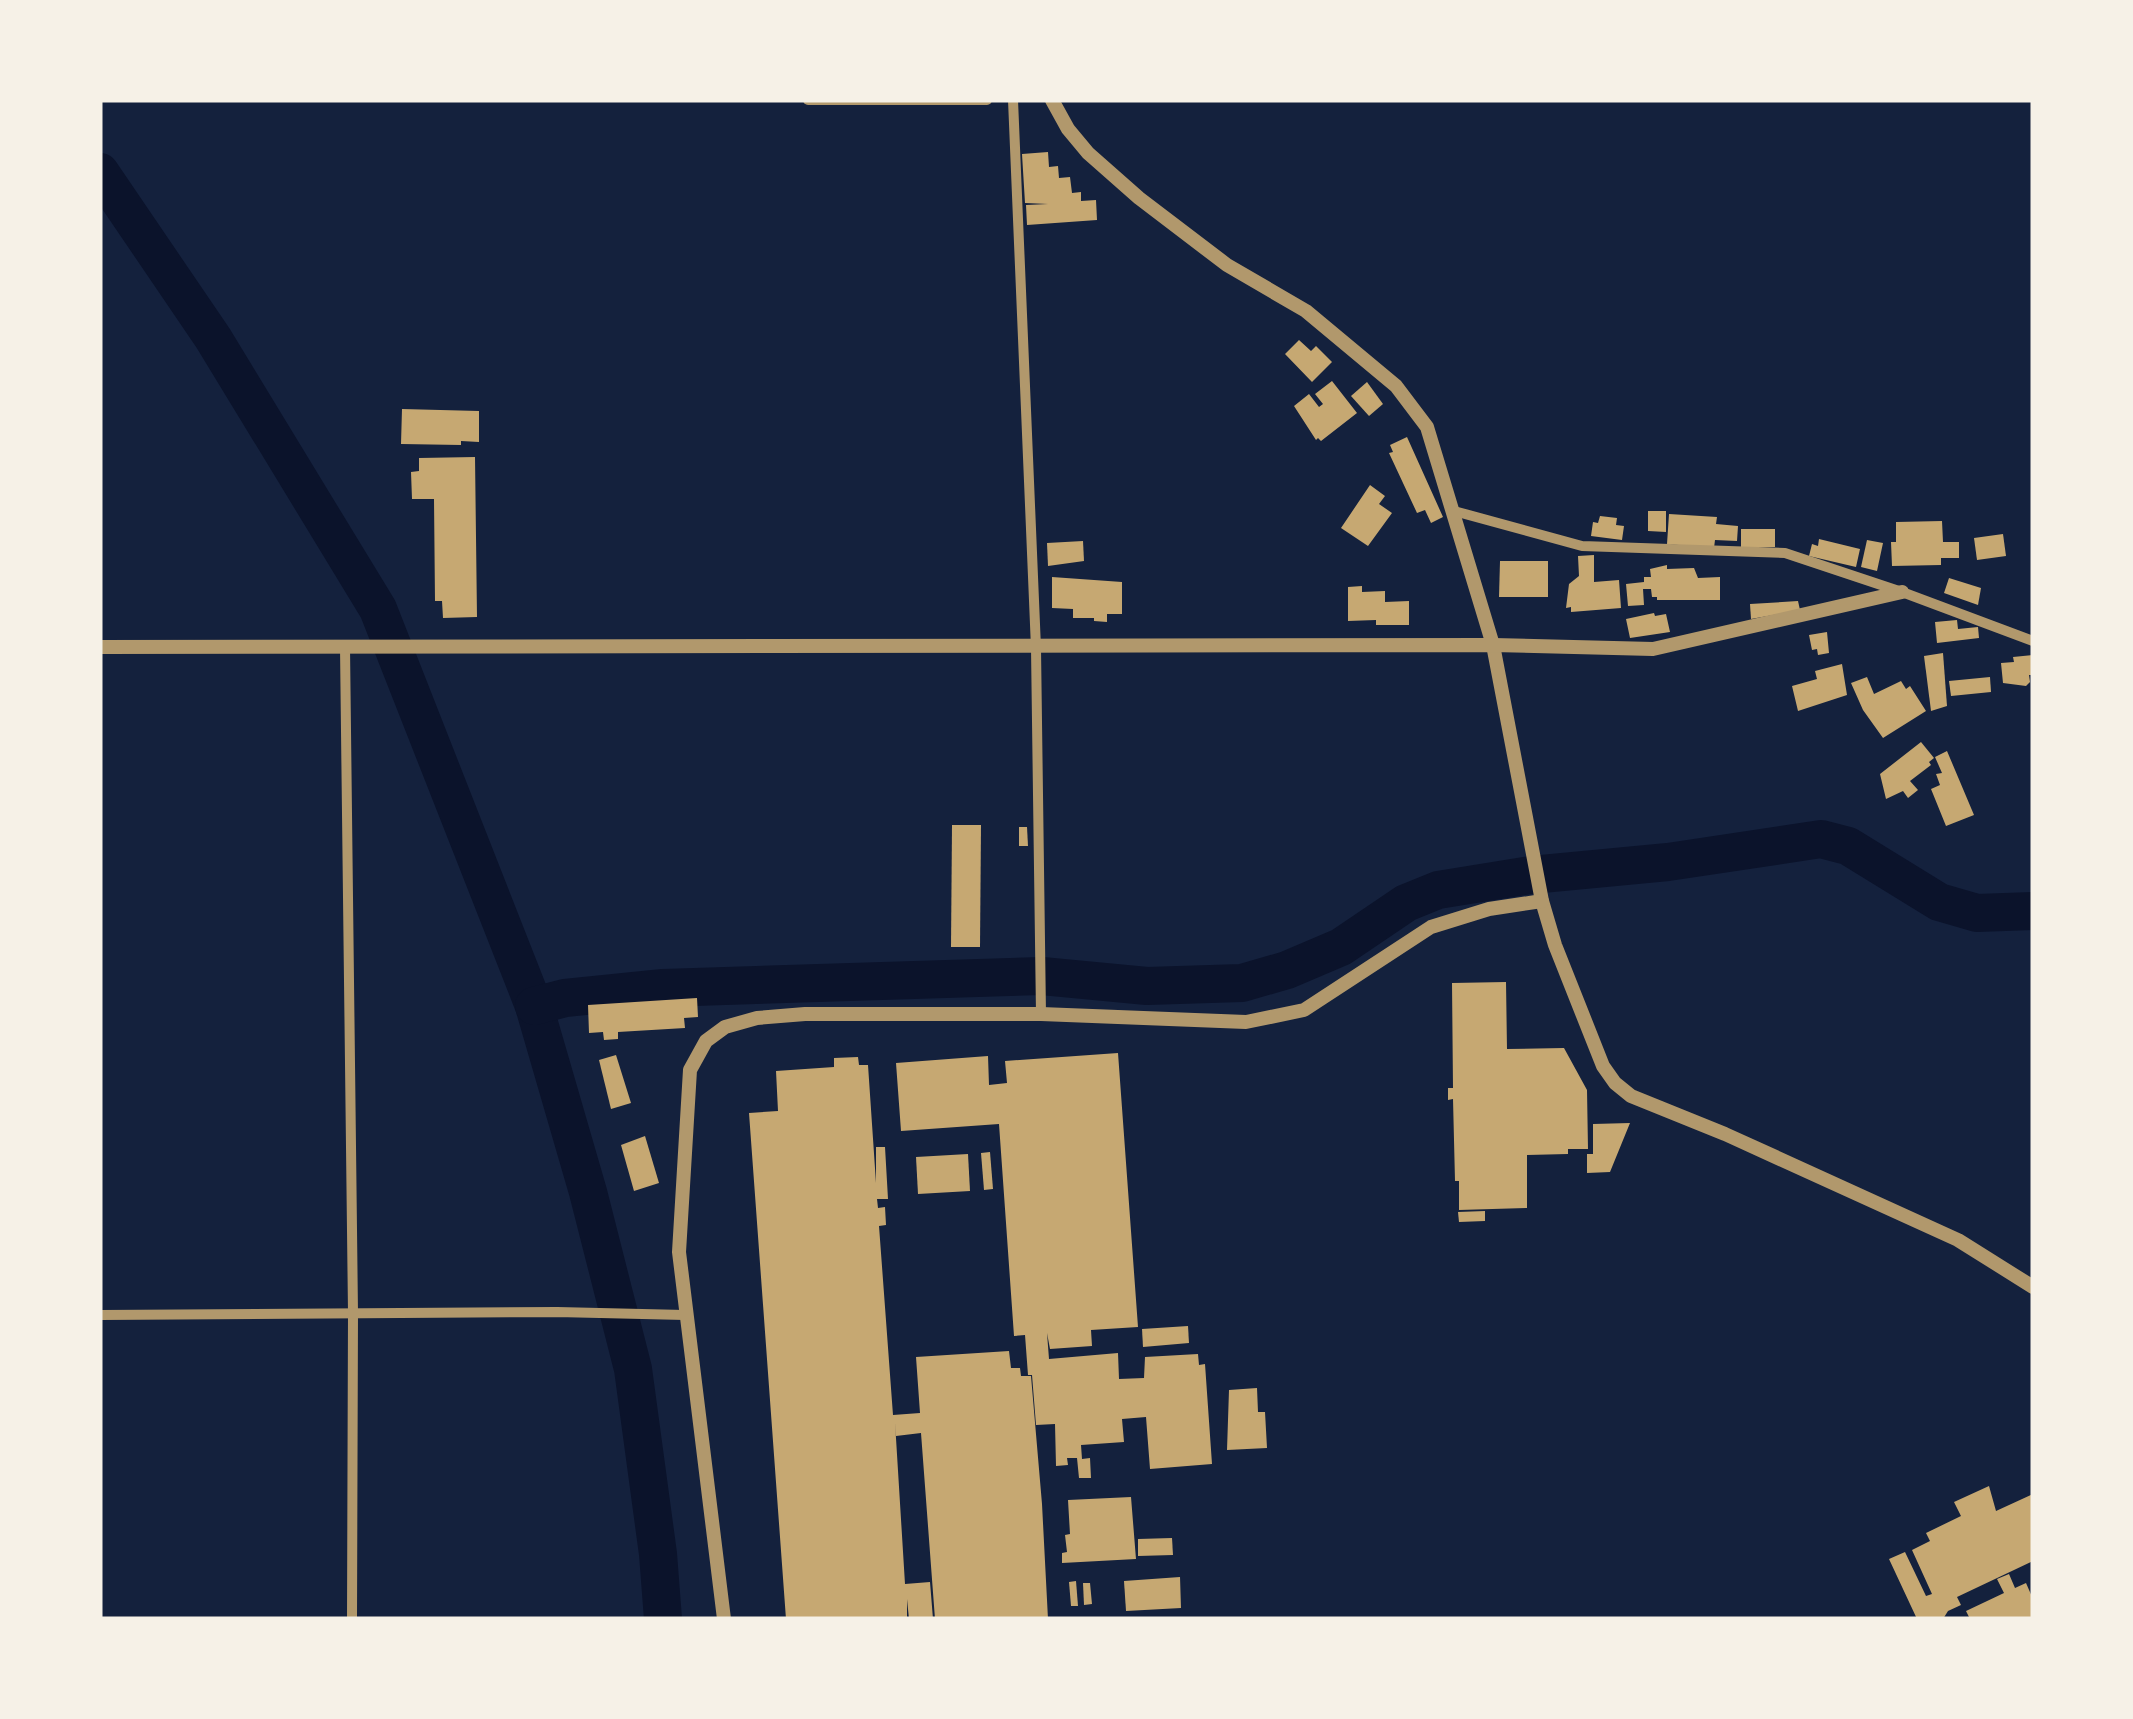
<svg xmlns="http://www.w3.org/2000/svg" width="2133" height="1719" viewBox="0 0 2133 1719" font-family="'Sofia Sans Condensed',sans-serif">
<rect width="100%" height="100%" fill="#14213d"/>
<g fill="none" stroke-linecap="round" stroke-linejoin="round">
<g stroke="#0b132b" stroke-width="38">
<path d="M 100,172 L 213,338 L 378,609 L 534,1006 L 588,1192 L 633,1369 L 658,1554 L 663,1619"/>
<path d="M 534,1006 L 565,998 L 663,988 L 1042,976 L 1147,986 L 1242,983 L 1287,970 L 1341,947 L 1406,903 L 1438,890 L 1531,875 L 1668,862 L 1821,839 L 1848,846 L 1939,902 L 1977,913 L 2033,911"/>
</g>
</g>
<g fill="#c6a872">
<path d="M 1048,152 L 1049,167 L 1058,166 L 1059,178 L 1070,177 L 1072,193 L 1081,192 L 1081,201 L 1096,200 L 1097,220 L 1027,225 L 1026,205 L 1048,204 L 1025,203 L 1022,154 Z"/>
<path d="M 1299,340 L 1311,351 L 1316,346 L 1332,362 L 1312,382 L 1285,354 Z"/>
<path d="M 1332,381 L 1357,413 L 1321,441 L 1318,438 L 1316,440 L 1294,406 L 1309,394 L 1319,407 L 1323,404 L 1315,394 Z"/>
<path d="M 1367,382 L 1383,404 L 1369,416 L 1351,396 Z"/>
<path d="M 402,409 L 479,411 L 479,442 L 461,441 L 461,445 L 401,444 Z"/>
<path d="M 1407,437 L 1443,517 L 1431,523 L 1425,510 L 1417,513 L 1389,453 L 1393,452 L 1390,445 Z"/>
<path d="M 475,457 L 477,617 L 443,618 L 442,601 L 435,601 L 434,499 L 412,499 L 411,472 L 419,471 L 419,458 Z"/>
<path d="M 1370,485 L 1385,496 L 1379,504 L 1392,513 L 1368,546 L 1341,528 Z"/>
<path d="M 1648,511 L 1666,511 L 1666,532 L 1648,531 Z"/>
<path d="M 1669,514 L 1717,517 L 1716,524 L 1738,526 L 1737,541 L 1715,540 L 1714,548 L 1667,544 Z"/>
<path d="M 1600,516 L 1617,518 L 1616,525 L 1624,526 L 1622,540 L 1591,536 L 1593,522 L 1598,523 Z"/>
<path d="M 1942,521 L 1943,542 L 1959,542 L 1959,558 L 1941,558 L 1941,565 L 1892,566 L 1891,542 L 1896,542 L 1896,522 Z"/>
<rect x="1741" y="529" width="34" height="18"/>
<path d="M 2003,534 L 2006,556 L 1977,560 L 1974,538 Z"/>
<path d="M 1819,539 L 1860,549 L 1856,567 L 1809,556 L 1812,544 L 1818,546 Z"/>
<path d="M 1867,540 L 1883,543 L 1877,571 L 1861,567 Z"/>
<path d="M 1083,541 L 1084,561 L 1048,566 L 1047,543 Z"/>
<path d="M 1594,555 L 1594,582 L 1619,580 L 1621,608 L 1571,612 L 1571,607 L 1566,608 L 1569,584 L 1579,576 L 1578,556 Z"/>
<path d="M 1500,561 L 1548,561 L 1548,597 L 1499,597 Z"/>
<path d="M 1667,565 L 1667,569 L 1694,568 L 1698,578 L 1720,577 L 1720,600 L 1657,600 L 1657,597 L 1652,597 L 1651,589 L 1643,589 L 1644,605 L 1628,606 L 1626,584 L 1644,582 L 1644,577 L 1651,577 L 1650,569 Z"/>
<path d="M 1052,577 L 1122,582 L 1122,614 L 1107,614 L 1107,622 L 1094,621 L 1094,618 L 1073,618 L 1073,609 L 1052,608 Z"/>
<path d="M 1949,578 L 1981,588 L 1978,605 L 1944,593 Z"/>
<path d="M 1362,586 L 1362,592 L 1385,591 L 1385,602 L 1409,601 L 1409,625 L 1376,625 L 1376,620 L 1348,621 L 1348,587 Z"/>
<path d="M 1798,601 L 1800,610 L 1751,619 L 1750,604 Z"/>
<path d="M 1654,613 L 1655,616 L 1666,614 L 1670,632 L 1630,638 L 1626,619 Z"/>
<path d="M 1957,620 L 1958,629 L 1978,627 L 1979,638 L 1937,643 L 1935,622 Z"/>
<path d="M 1827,632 L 1829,653 L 1818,655 L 1817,649 L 1812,650 L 1809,635 Z"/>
<path d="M 1943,653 L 1947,706 L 1931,711 L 1924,656 Z"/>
<path d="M 2033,655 L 2033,675 L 2029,675 L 2030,682 L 2026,686 L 2003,683 L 2001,663 L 2014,662 L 2013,657 Z"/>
<path d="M 1842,664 L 1847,695 L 1798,711 L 1792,686 L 1817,679 L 1815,671 Z"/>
<path d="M 1867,677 L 1874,694 L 1901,681 L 1906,689 L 1910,686 L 1926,711 L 1883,738 L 1863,710 L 1851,683 Z"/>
<path d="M 1990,677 L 1991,692 L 1951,696 L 1949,681 Z"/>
<path d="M 1921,742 L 1934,758 L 1929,762 L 1931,765 L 1910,781 L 1918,790 L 1908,798 L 1903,791 L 1886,799 L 1880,774 Z"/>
<path d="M 1947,751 L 1974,815 L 1946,826 L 1931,789 L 1940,785 L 1936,774 L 1942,773 L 1935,757 Z"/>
<path d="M 952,825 L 981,825 L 980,947 L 951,947 Z"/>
<path d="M 1019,827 L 1027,827 L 1028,846 L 1019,846 Z"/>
<path d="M 1506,982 L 1507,1049 L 1564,1048 L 1587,1090 L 1588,1149 L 1568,1149 L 1568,1154 L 1527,1155 L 1527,1208 L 1459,1210 L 1459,1181 L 1455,1181 L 1453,1099 L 1448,1100 L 1448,1088 L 1453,1088 L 1452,983 Z"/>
<path d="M 697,998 L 698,1017 L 684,1018 L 685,1028 L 618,1032 L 618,1039 L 604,1040 L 603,1032 L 589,1033 L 588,1005 Z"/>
<path d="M 1118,1053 L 1138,1327 L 1091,1330 L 1092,1346 L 1050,1349 L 1047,1333 L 1049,1359 L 1118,1353 L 1119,1379 L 1144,1378 L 1145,1357 L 1198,1354 L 1199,1365 L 1205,1364 L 1212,1464 L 1150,1469 L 1146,1417 L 1122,1419 L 1124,1442 L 1081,1445 L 1082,1459 L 1090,1458 L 1091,1478 L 1079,1478 L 1077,1458 L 1067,1458 L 1068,1465 L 1056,1466 L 1055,1424 L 1036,1425 L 1032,1375 L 1028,1375 L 1025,1335 L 1014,1336 L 999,1124 L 901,1131 L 896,1063 L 988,1056 L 989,1085 L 1007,1083 L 1005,1061 Z"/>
<path d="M 616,1055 L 631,1103 L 611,1109 L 599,1060 Z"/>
<path d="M 858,1057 L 859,1065 L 868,1065 L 876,1183 L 876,1147 L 885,1147 L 888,1199 L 877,1199 L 878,1208 L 885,1207 L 886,1225 L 879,1226 L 893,1415 L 920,1413 L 916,1357 L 1009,1351 L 1011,1368 L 1020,1368 L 1021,1376 L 1031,1376 L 1042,1504 L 1048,1619 L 935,1619 L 921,1433 L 896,1436 L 895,1422 L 905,1584 L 930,1582 L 933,1619 L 909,1619 L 907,1599 L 907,1619 L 786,1619 L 749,1113 L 778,1111 L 776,1071 L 834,1067 L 834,1058 Z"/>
<path d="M 1630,1123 L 1610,1172 L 1587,1173 L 1587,1154 L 1593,1154 L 1593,1124 Z"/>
<path d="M 645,1136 L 659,1183 L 634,1191 L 621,1145 Z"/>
<path d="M 990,1152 L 993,1189 L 984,1190 L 981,1153 Z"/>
<path d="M 968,1154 L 970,1191 L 918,1194 L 916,1157 Z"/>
<path d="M 1485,1211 L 1485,1221 L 1459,1222 L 1458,1212 Z"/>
<path d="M 1188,1326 L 1189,1343 L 1143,1347 L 1142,1329 Z"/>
<path d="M 1257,1388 L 1258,1412 L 1265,1412 L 1267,1448 L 1227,1450 L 1229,1390 Z"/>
<path d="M 1989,1486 L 1996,1511 L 2033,1494 L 2033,1561 L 1957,1597 L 1961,1605 L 1948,1611 L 1943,1619 L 1917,1619 L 1889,1559 L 1905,1552 L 1926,1596 L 1932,1594 L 1912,1550 L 1930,1541 L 1926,1533 L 1961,1516 L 1954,1502 Z"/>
<path d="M 1131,1497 L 1136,1559 L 1062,1563 L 1062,1553 L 1067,1552 L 1065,1535 L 1070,1534 L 1068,1500 Z"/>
<path d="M 1172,1538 L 1173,1555 L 1138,1556 L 1138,1539 Z"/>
<path d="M 2009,1574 L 2015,1588 L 2026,1583 L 2033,1599 L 2033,1619 L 1970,1619 L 1966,1611 L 2004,1593 L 1997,1579 Z"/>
<path d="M 1180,1577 L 1181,1608 L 1126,1611 L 1124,1581 Z"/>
<path d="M 1076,1581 L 1078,1606 L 1071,1606 L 1069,1582 Z"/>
<path d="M 1083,1583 L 1090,1583 L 1092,1604 L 1084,1605 Z"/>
</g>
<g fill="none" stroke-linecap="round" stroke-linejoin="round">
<g stroke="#b1986c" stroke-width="10">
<path d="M 808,100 L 987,100"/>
<path d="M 1013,100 L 1036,648 L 1041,1014"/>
<path d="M 1454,511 L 1582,546 L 1785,553 L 1902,592 L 2033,641"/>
<path d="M 345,647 L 353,1313 L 352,1619"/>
<path d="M 100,1315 L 557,1312 L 685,1315"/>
</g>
<g stroke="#b1986c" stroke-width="14">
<path d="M 1052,100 L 1068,129 L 1088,153 L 1139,198 L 1227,265 L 1306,311 L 1396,386 L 1427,427 L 1493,645 L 1542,901 L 1555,945 L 1603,1066 L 1615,1083 L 1631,1096 L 1725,1134 L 1958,1240 L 2033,1287"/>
<path d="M 100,647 L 1493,645 L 1653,649 L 1902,592"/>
<path d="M 724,1619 L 679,1252 L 690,1070 L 706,1041 L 725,1027 L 757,1018 L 805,1014 L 1041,1014 L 1246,1022 L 1304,1010 L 1431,927 L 1489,909 L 1542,901"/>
</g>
</g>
<rect width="2133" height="1719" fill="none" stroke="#f6f1e7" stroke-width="205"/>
</svg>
